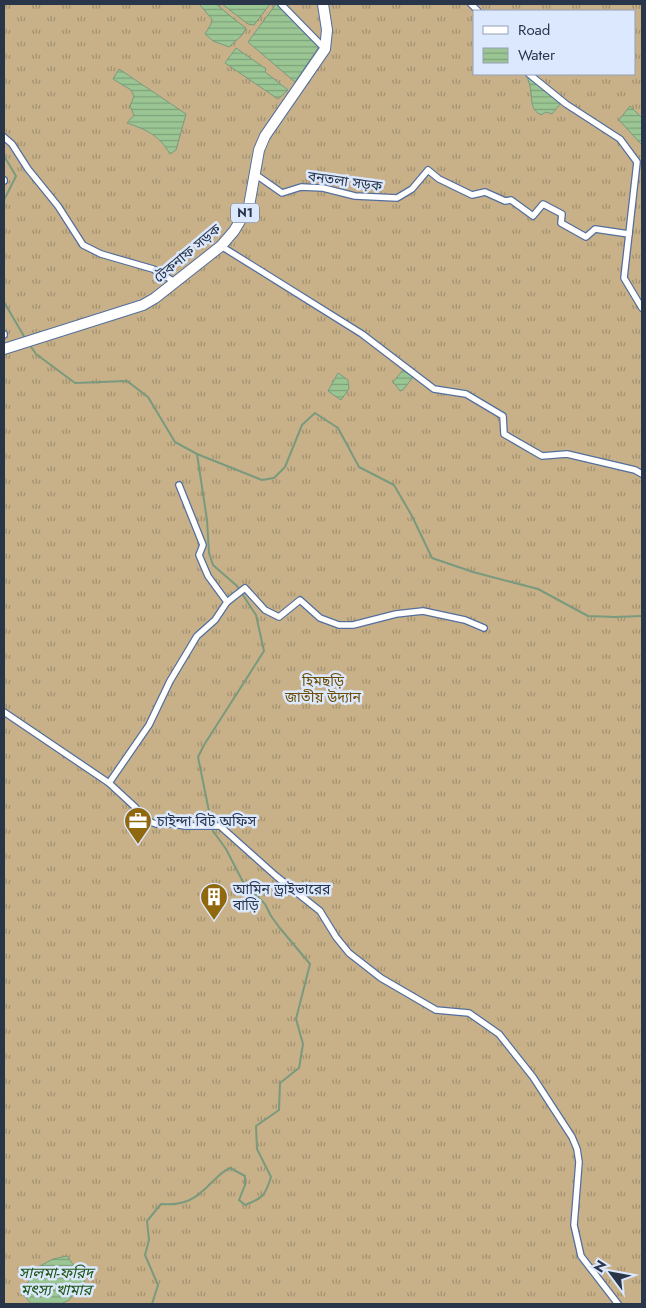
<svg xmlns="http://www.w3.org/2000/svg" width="646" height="1308" viewBox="0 0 646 1308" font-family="Jost,'Noto Sans Bengali',sans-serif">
<defs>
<pattern id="grass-tufts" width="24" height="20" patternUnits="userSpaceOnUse" patternTransform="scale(1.25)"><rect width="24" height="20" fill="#c8b188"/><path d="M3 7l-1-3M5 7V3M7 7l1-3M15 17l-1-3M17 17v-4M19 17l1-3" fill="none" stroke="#a29171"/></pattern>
<pattern id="water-rules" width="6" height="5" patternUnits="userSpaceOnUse" patternTransform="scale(1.25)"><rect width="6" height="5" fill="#9bc694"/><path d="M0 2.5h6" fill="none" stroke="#7ea27b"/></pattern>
</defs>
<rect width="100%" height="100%" fill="#dce8fd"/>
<path fill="url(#grass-tufts)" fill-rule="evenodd" d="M 4,4 L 642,4 L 642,1304 L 4,1304 ZM 475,11 L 635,11 L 635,74 L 475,74 Z"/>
<g fill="url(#water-rules)" stroke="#799a7e">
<path d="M 199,4 L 216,4 L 234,19 L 246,28 L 242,35 L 229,47 L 213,41 L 205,34 L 211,24 L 212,19 Z"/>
<path d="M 222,4 L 270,4 L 254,25 L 248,24 Z"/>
<path d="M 276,4 L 320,45 L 295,82 L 248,42 Z"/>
<path d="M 236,48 L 266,69 L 265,72 L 288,90 L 278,99 L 225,63 Z"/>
<path d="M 119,69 L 186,114 L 176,150 L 170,154 C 159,135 147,130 127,123 L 134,115 L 130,106 L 134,96 L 131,90 L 113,79 Z"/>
<path d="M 527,75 L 561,103 L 552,114 L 546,112 L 541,115 C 531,110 532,102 531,93 C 531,87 528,81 527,75 Z"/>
<path d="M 630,106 L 642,118 L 642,145 L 619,120 Z"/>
<path d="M 403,370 L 413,377 L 403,390 L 400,391 L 393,382 Z"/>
<path d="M 338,373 L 348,380 L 349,389 L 341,400 L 328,391 Z"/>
<path d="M 67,1256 L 85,1281 L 69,1300 L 61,1304 L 31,1304 L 21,1291 L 36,1272 L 36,1268 L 53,1259 Z"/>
</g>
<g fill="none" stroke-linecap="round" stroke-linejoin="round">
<g stroke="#799a7e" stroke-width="2">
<path d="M 4,156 L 16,176 L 4,200"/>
<path d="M 4,302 L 25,338"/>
<path d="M 29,344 L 36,354 L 75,383 L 127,381 L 148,397 L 175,442 L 197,454 L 262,480 L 274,478 L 285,467 L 302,425 L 315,413 L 338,428 L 359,467 L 394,485 L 412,516 L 432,558 L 473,572 L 538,589 L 588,616 L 615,617 L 642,616"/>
<path d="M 152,1304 L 158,1285 L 145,1255 L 149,1240 L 147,1221 L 161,1204 C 184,1206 196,1199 211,1183 C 218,1177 221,1172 230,1168 L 245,1176 L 245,1185 L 239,1200 L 245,1205 C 263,1198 265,1196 271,1177 L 257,1149 L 256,1126 L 279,1110 L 280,1083 L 299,1068 L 303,1044 L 296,1019 L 310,964 L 279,927 L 271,916 L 265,904 L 243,882 L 226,849 L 213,831 L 198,757 L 204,745 L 264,651 L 256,615 L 237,586 L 213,565 L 209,553 L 207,520 L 197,454"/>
</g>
<defs>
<g id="street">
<path d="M 281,4 L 325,49"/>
<path d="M 471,4 L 478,11"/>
<path d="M 529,74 L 566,104 L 620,139 L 637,162 L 624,278 L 642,308"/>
<path d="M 4,137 L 12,144 L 28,169 L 58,206 L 83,245 L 101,254 L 153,269 L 175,282"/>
<path d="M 255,174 L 282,193 L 301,187 L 323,188 L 355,196 L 397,198 L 412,189 L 428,170 L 439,179 L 472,195 L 485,192 L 505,201 L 511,200 L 533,216 L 543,204 L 562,214 L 561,223 L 586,237 L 595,229 L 629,234"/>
<path d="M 4,180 L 4,181"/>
<path d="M 221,246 L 362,334 L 434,389 L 466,394 L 503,416 L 504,434 L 542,456 L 567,454 L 635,470 L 642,474"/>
<path d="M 4,334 L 4,335"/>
<path d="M 227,602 L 245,588 L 265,610 L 279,617 L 300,600 L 320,618 L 339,625 L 353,625 L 396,614 L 423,611 L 465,620 L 484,628"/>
<path d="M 4,712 L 109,783 L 135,807 L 145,820 L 156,824 L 167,823 L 185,826 L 220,826 L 276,876 L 320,911 L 336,937 L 349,953 L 381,978 L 436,1010 L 469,1013 L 499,1034 L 533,1077 L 572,1137 L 577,1149 L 579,1162 L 574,1225 L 581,1256 L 618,1304"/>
<path d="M 109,783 L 149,725 L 170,681 L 197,636 L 215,620 L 227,602 L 208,576 L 199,555 L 203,545 L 179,485"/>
</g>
<path id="highway" d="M 4,349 L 143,305 L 155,298 L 221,246 L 234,231 L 249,206 L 259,150 L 265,136 L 325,49 L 327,30 L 323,4"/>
</defs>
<use href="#street" stroke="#546f9d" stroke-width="8"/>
<use href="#highway" stroke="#546f9d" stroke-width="12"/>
<use href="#street" stroke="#fff" stroke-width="5.5"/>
<use href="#highway" stroke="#fff" stroke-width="10"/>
</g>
<defs>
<symbol id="office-pin" viewBox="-11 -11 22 30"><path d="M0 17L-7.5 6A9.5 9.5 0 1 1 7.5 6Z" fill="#90680e" stroke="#dce8fd"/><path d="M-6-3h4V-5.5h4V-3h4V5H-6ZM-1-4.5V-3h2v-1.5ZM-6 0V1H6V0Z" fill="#fff"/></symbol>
<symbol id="building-pin" viewBox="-11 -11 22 30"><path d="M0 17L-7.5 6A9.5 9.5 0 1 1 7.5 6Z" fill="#90680e" stroke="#dce8fd"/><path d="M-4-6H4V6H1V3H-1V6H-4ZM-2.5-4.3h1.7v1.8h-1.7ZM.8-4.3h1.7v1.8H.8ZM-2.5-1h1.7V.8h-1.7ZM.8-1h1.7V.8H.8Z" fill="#fff"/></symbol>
</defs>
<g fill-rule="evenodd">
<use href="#office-pin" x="122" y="805" width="32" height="43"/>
<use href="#building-pin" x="198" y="881" width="32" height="43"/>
</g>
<g text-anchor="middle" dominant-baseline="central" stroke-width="5" stroke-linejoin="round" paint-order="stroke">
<rect fill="#dce8fd" stroke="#5f6b7f" stroke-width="1" x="231" y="203.5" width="28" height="19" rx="4"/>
<g font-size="12" font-weight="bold" fill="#293549">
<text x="245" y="213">N1</text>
</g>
<g font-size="14" fill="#293549" stroke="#dce8fd">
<text transform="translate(345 181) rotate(8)">বনতলা সড়ক</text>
<text transform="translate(187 253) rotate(-40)">টেকনাফ সড়ক</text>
</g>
<g font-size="14" fill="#6c4d01" stroke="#dce8fd">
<text x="323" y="681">হিমছড়ি<tspan x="323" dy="16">জাতীয় উদ্যান</tspan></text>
</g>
<g font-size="14" fill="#293549" stroke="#dce8fd" text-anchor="start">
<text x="157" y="821">চাইন্দা বিট অফিস</text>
<text x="233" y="889">আমিন ড্রাইভারের<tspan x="233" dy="16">বাড়ি</tspan></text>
</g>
<g font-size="15" font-style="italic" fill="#1e5716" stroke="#dce8fd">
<text x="56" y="1273">সালমা-ফরিদ<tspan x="56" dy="17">মৎস্য খামার</tspan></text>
</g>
</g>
<rect width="646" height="1308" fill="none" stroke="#293549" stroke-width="10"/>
<rect x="473" y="10" width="162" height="65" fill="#dce8fd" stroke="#94a0b5"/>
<rect x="483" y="26" width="25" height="8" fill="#ffffff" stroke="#94a0b5"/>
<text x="518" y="35" font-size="15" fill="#293549">Road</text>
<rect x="483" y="48" width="25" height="15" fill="url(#water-rules)" stroke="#94a0b5"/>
<text x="518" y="60" font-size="15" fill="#293549">Water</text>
<g transform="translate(611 1273) rotate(302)" stroke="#dce8fd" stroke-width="4" paint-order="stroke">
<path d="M0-4L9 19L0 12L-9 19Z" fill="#293549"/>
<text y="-8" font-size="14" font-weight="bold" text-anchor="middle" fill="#293549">N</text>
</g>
</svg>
